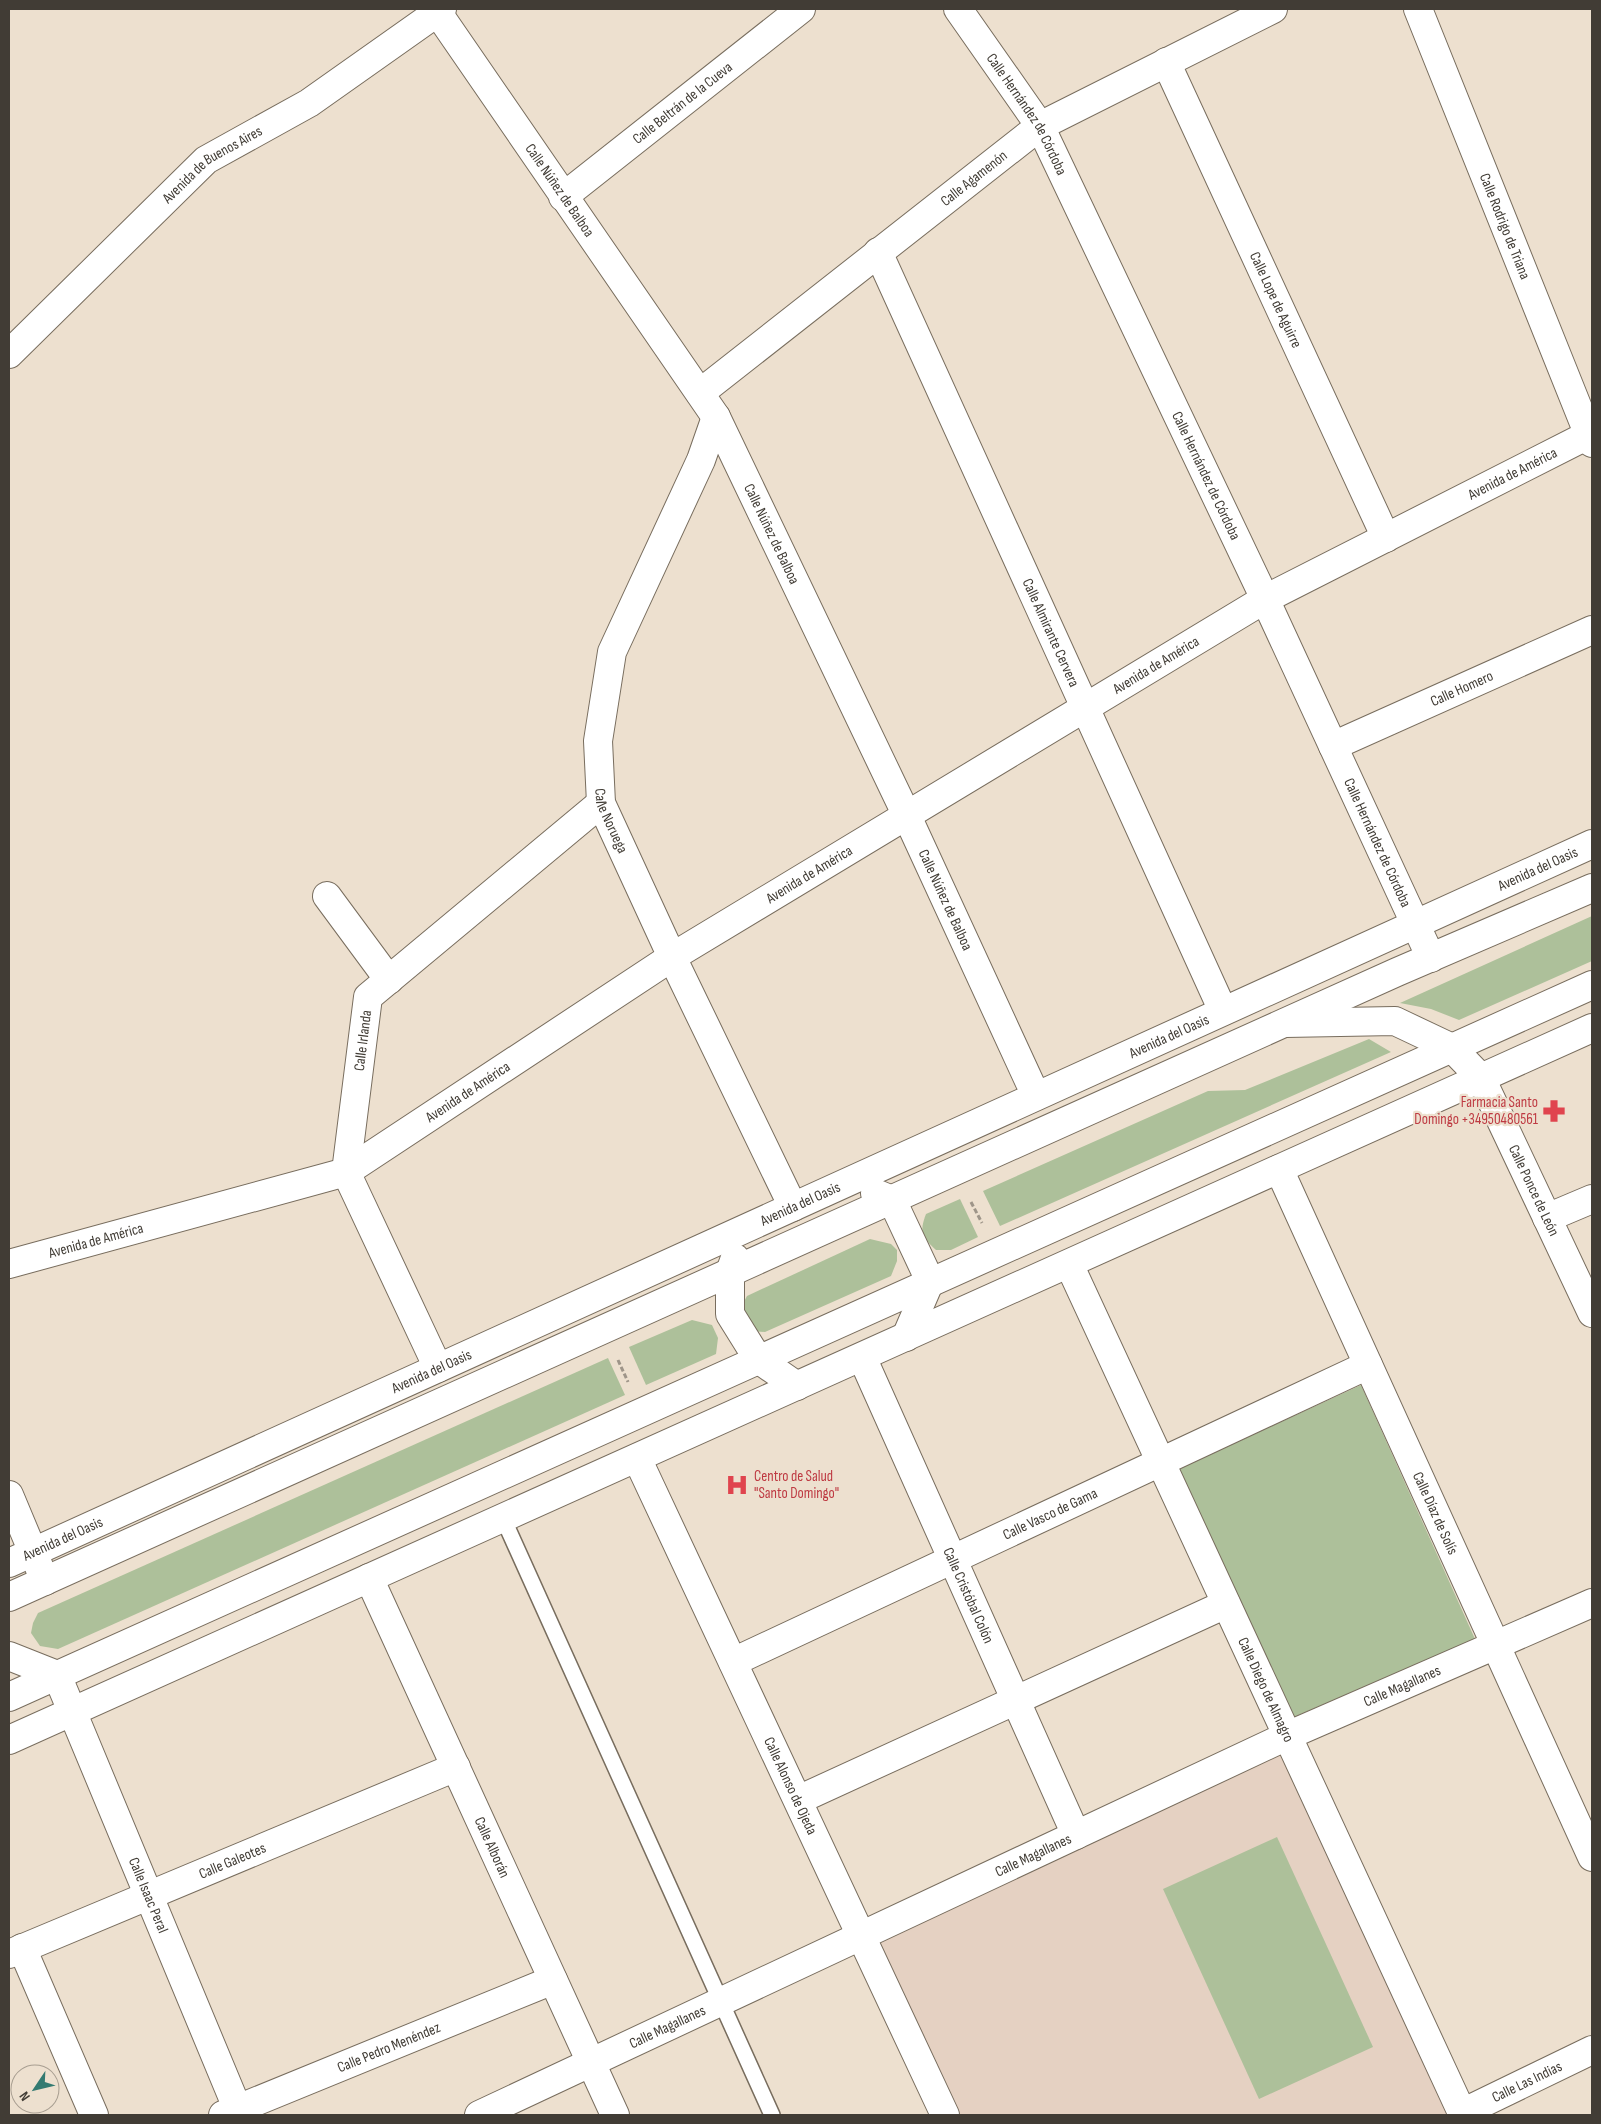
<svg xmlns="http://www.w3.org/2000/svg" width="1601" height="2124" viewBox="0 0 1601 2124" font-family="'Sofia Sans Condensed',sans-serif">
<rect width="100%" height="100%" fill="#ede0cf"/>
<path fill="#e5d1c2" d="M 1287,1736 L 1463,2115 L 945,2115 L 861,1936 Z"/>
<g fill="#adc09a">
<path d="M 1592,916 L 1592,961 L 1459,1020 L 1431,1009 L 1400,1003 Z"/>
<path d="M 1369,1039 L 1391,1052 L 1000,1226 L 983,1191 L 1208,1091 L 1245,1090 Z"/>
<path d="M 960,1199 L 978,1237 L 951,1250 L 936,1250 C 922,1237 919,1232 926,1214 Z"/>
<path d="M 870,1239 L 891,1244 L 897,1250 L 897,1261 L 891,1276 L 765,1332 L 751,1331 L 740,1309 L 747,1296 Z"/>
<path d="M 692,1320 L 712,1325 L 718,1338 L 716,1354 L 646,1385 L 629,1347 Z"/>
<path d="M 608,1358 L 625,1395 L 58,1649 L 40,1646 L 31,1633 L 33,1623 L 38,1613 Z"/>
<path d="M 1361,1385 L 1475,1639 L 1294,1717 L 1179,1469 Z"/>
<path d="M 1277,1837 L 1373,2047 L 1259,2099 L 1163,1889 Z"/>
</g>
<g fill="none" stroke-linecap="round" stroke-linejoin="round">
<defs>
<path id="lane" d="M 503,1518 L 772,2115"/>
<g id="street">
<path id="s1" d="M 958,9 L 1040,126 L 1265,599 L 1431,958"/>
<path id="s2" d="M 1418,9 L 1592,443"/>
<path id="s3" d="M 438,13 L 716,417 L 907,816 L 1036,1096"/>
<path id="s4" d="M 1166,62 L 1386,538"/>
<path id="s5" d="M 563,197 L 801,9"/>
<path id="s6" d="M 878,252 L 1223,1011"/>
<path id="s7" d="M 700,393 L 1040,126 L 1273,9"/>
<path id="s8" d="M 716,417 L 701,460 L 612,652 L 598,741 L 601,803 L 672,957 L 793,1207"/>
<path id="s9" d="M 1333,746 L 1592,630"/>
<path d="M 327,896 L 389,980"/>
<path id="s10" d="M 1285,1023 L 1395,1021 L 1452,1048 L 1481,1078 L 1592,1313"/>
<path id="s11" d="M 1279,1169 L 1592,1857"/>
<path d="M 1547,1218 L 1592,1199"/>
<path id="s12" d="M 9,1264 L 346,1172 L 672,957 L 1265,599 L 1592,433"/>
<path id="s13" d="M 1069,1264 L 1463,2115"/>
<path id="s14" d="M 862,1357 L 1076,1835"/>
<path id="s15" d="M 438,1368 L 346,1172 L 368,997 L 601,803"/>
<path d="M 9,1495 L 45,1581"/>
<path id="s16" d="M 369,1578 L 615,2115"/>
<path id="s17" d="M 733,1662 L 1368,1365"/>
<path d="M 798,1800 L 1226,1604"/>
<path d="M 22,1948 L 94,2115"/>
<path id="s18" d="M 9,1954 L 456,1767"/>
<path id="s19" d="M 1462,2113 L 1592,2050"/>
<path id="s20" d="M 223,2115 L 553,1980"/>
<path id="s21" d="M 479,2115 L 1287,1736 L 1592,1603"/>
</g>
<g id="secondary">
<path id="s22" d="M 9,354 L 206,160 L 309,103 L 442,9"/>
<path d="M 875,1193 L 892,1200 L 930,1281 L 906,1337"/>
<path d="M 735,1258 L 730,1272 L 730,1314 L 758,1359 L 797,1386"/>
<path id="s23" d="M 637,1458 L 945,2115"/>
<path id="s24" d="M 9,1563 L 1592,844"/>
<path d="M 9,1597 L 1397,972 L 1592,888"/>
<path id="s25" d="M 9,1656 L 57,1675 L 240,2115"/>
<path d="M 9,1697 L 1592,985"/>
<path d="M 9,1740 L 1592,1028"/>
</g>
</defs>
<use href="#lane" stroke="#786d5e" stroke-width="18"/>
<use href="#street" stroke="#786d5e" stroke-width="30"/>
<use href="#secondary" stroke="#786d5e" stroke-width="30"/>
<g stroke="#9e9589" stroke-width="3" stroke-dasharray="5 2.5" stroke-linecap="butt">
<path d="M 971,1202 L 982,1223"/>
<path d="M 618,1360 L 628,1382"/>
</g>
<use href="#lane" stroke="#fff" stroke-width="15"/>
<use href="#street" stroke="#fff" stroke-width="28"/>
<use href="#secondary" stroke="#fff" stroke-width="28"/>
</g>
<defs>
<symbol id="pharmacy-bare" viewBox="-9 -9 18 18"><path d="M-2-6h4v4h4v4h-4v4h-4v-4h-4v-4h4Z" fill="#e0444e" stroke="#ede0cf" stroke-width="2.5" paint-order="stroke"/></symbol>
<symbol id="hospital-bare" viewBox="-9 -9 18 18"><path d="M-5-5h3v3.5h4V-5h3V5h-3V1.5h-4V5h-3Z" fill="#e0444e" stroke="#ede0cf" stroke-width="2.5" paint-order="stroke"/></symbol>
</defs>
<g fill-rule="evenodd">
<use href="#pharmacy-bare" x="1538" y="1095" width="32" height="32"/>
<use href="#hospital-bare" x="721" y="1469" width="32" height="32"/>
</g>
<g text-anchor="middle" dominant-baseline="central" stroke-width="4.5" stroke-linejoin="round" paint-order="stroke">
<g font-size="15" fill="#413c35" stroke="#ede0cf">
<text stroke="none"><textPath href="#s5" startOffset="152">Calle Beltrán de la Cueva</textPath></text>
<text stroke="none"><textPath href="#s1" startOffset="126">Calle Hernández de Córdoba</textPath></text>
<text stroke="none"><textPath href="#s22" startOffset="279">Avenida de Buenos Aires</textPath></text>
<text stroke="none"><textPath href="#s7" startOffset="348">Calle Agamenón</textPath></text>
<text stroke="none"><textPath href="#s3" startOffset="215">Calle Núñez de Balboa</textPath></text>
<text stroke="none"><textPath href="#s2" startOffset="234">Calle Rodrigo de Triana</textPath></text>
<text stroke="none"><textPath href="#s4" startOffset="262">Calle Lope de Aguirre</textPath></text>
<text stroke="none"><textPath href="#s12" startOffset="1710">Avenida de América</textPath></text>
<text stroke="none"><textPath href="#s1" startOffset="530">Calle Hernández de Córdoba</textPath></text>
<text stroke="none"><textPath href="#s3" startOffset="620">Calle Núñez de Balboa</textPath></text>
<text stroke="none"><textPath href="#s6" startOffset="418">Calle Almirante Cervera</textPath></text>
<text stroke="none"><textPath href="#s12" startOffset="1305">Avenida de América</textPath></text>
<text stroke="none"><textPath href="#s9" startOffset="141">Calle Homero</textPath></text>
<text stroke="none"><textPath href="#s8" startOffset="429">Calle Noruega</textPath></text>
<text stroke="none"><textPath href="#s1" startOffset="935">Calle Hernández de Córdoba</textPath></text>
<text stroke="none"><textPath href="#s24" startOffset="1679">Avenida del Oasis</textPath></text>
<text stroke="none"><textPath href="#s12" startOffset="900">Avenida de América</textPath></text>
<text stroke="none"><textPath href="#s3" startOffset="1025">Calle Núñez de Balboa</textPath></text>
<text stroke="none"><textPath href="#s24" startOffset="1274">Avenida del Oasis</textPath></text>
<text stroke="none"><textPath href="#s15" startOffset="349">Calle Irlanda</textPath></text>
<text stroke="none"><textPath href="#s12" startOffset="495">Avenida de América</textPath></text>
<text stroke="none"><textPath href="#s10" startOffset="339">Calle Ponce de León</textPath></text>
<text stroke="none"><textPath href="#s24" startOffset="869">Avenida del Oasis</textPath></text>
<text stroke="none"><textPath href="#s12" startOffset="90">Avenida de América</textPath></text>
<text stroke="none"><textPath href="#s24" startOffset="464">Avenida del Oasis</textPath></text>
<text stroke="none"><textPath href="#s11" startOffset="378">Calle Díaz de Solís</textPath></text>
<text stroke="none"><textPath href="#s17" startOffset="350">Calle Vasco de Gama</textPath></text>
<text stroke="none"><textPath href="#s24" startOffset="59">Avenida del Oasis</textPath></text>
<text stroke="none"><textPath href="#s14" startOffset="261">Calle Cristóbal Colón</textPath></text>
<text stroke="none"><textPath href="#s21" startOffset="1018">Calle Magallanes</textPath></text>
<text stroke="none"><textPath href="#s13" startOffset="469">Calle Diego de Almagro</textPath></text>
<text stroke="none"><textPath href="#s23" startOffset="362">Calle Alonso de Ojeda</textPath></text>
<text stroke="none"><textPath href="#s16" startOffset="296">Calle Alborán</textPath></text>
<text stroke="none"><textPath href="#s21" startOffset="612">Calle Magallanes</textPath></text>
<text stroke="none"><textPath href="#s18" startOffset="242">Calle Galeotes</textPath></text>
<text stroke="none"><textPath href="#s25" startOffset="290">Calle Isaac Peral</textPath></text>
<text stroke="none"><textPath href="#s21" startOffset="208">Calle Magallanes</textPath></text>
<text stroke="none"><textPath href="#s20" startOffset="179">Calle Pedro Menéndez</textPath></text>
<text stroke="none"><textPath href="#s19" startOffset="72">Calle Las Indias</textPath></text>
</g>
<g font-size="15" fill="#be3a42" stroke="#ede0cf" text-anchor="end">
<text x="1538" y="1102">Farmacia Santo<tspan x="1538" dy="17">Domingo +34950480561</tspan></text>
<text x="754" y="1476" text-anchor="start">Centro de Salud<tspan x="754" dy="17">"Santo Domingo"</tspan></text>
</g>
</g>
<rect width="1601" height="2124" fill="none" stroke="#413c35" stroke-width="20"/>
<g transform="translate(35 2089) rotate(235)"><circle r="24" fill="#ede0cf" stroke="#a89e91"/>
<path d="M0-4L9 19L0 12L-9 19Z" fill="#337a71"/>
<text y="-8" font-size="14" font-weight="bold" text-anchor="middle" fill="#413c35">N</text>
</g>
</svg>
